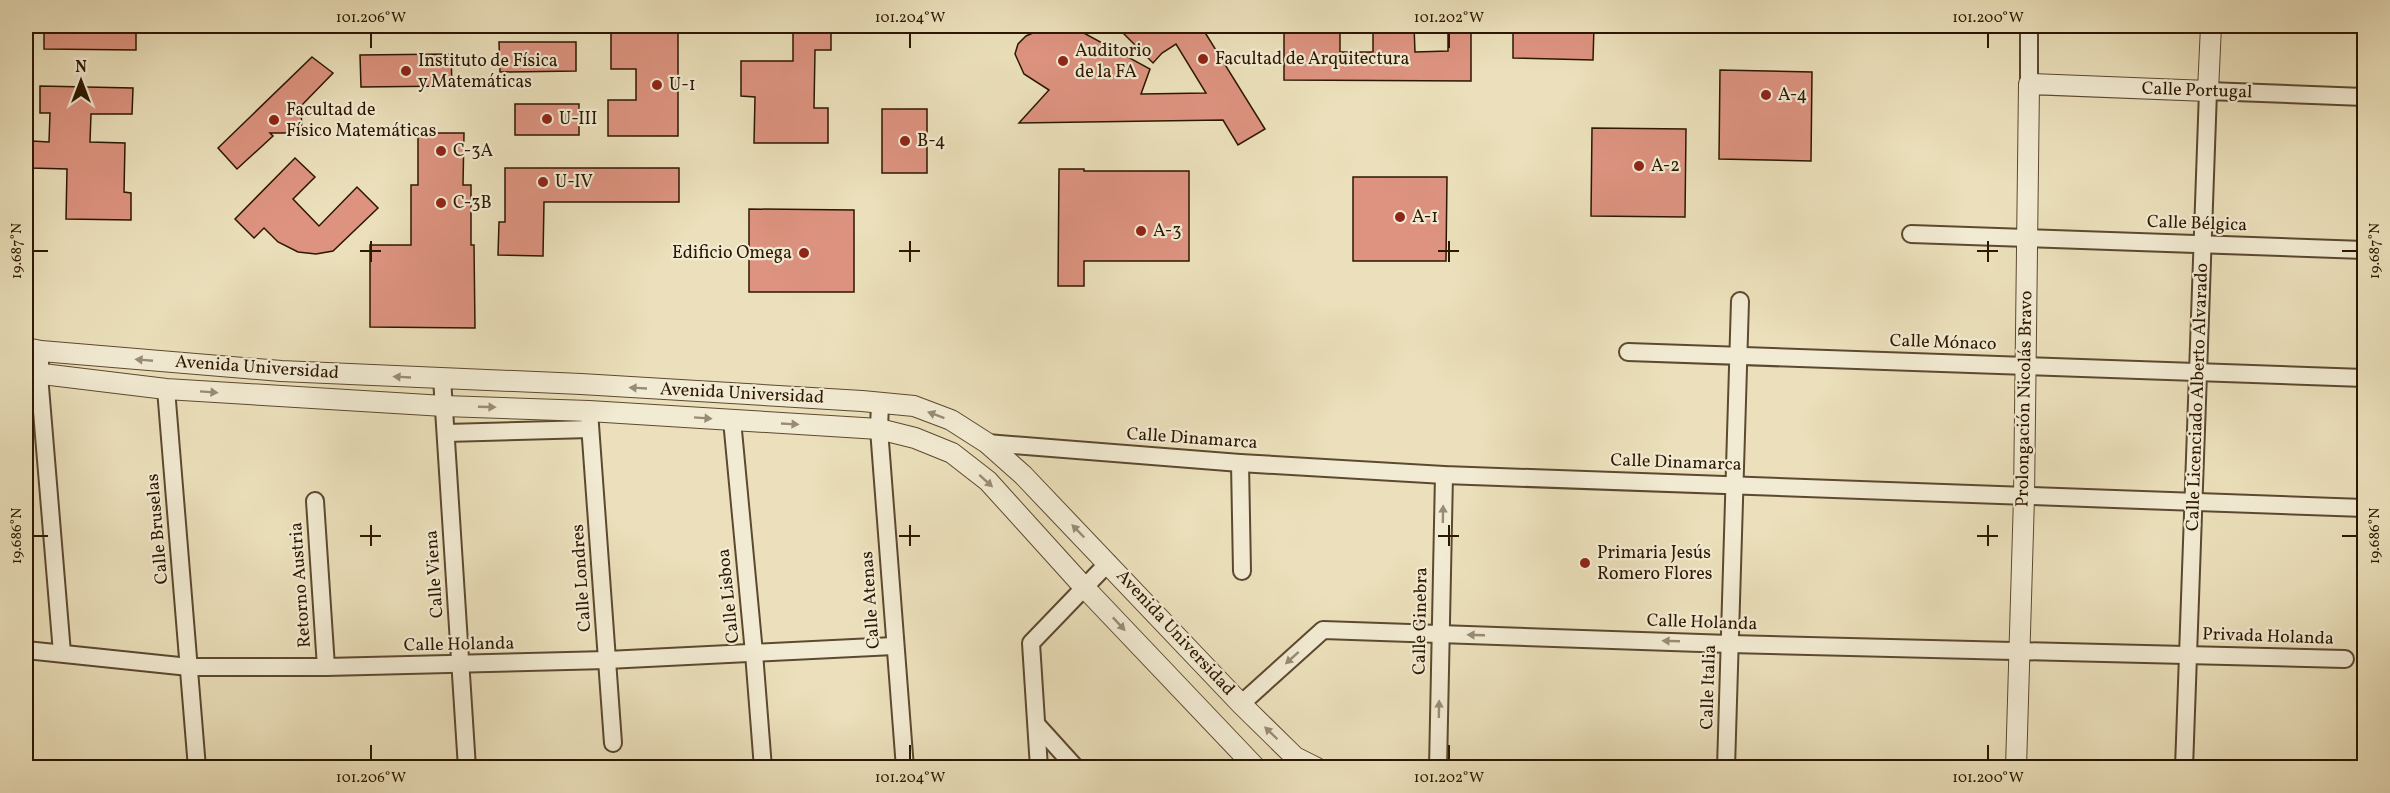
<svg xmlns="http://www.w3.org/2000/svg" width="2390" height="793" viewBox="0 0 2390 793" font-family="Vollkorn,serif">
<rect width="100%" height="100%" fill="#ebe0bb"/>
<filter id="stains"><feTurbulence type="fractalNoise" baseFrequency=".00333" numOctaves="4"/><feColorMatrix values="0 0 0 0 .2 0 0 0 0 .09 0 0 0 0 .02 0 0 0 .5 -.17"/></filter>
<radialGradient id="worn" r=".72"><stop offset=".6" stop-color="#630" stop-opacity="0"/><stop offset="1" stop-color="#630" stop-opacity=".3"/></radialGradient>
<g fill="#dd9380" stroke="#2c1700" stroke-width="1.5">
<path d="M 86,26 L 125,26 L 125,30 L 136,30 L 136,50 L 44,49 L 44,30 L 86,30 Z"/>
<path d="M 611,26 L 678,26 L 678,136 L 608,136 L 608,100 L 636,100 L 636,69 L 611,69 Z"/>
<path d="M 793,26 L 831,26 L 831,50 L 815,50 L 814,108 L 828,108 L 828,143 L 754,143 L 755,97 L 741,96 L 741,61 L 793,61 Z"/>
<path d="M 1116,26 L 1201,26 L 1265,129 L 1238,145 L 1223,120 L 1019,123 L 1049,90 L 1024,74 L 1015,54 L 1018,44 L 1026,36 L 1042,29 L 1064,28 L 1082,32 L 1150,69 L 1141,94 L 1206,93 L 1176,44 L 1162,53 L 1153,63 Z"/>
<path d="M 1284,26 L 1340,26 L 1340,52 L 1373,52 L 1373,26 L 1414,26 L 1415,52 L 1448,51 L 1448,26 L 1471,26 L 1471,81 L 1284,80 Z"/>
<path d="M 1513,26 L 1594,26 L 1593,60 L 1513,58 Z"/>
<path d="M 499,42 L 576,42 L 576,71 L 500,72 Z"/>
<path d="M 451,54 L 452,86 L 361,87 L 360,55 Z"/>
<path d="M 312,57 L 333,73 L 301,106 L 302,133 L 270,133 L 273,136 L 237,169 L 218,148 Z"/>
<path d="M 1720,70 L 1812,72 L 1811,161 L 1719,159 Z"/>
<path d="M 40,86 L 133,88 L 132,114 L 91,114 L 90,142 L 125,143 L 124,192 L 131,193 L 131,220 L 66,219 L 67,169 L 31,168 L 32,141 L 49,142 L 50,113 L 40,113 Z"/>
<rect x="515" y="104" width="64" height="31"/>
<rect x="882" y="109" width="45" height="64"/>
<path d="M 1592,128 L 1686,129 L 1685,217 L 1591,216 Z"/>
<path d="M 418,133 L 464,133 L 463,185 L 471,185 L 471,245 L 474,245 L 475,328 L 370,327 L 370,245 L 411,245 L 411,185 L 418,185 Z"/>
<path d="M 295,158 L 315,177 L 293,199 L 319,226 L 357,187 L 378,208 L 333,251 L 316,254 L 298,252 L 278,242 L 264,228 L 254,238 L 235,219 Z"/>
<path d="M 505,168 L 679,168 L 679,202 L 544,202 L 543,256 L 498,255 L 499,222 L 505,222 Z"/>
<path d="M 1059,169 L 1084,169 L 1084,171 L 1189,171 L 1189,261 L 1084,261 L 1084,286 L 1058,286 Z"/>
<path d="M 1353,177 L 1447,177 L 1446,261 L 1353,261 Z"/>
<path d="M 749,209 L 854,210 L 854,292 L 749,292 Z"/>
</g>
<g fill="none" stroke-linecap="round" stroke-linejoin="round">
<defs>
<g id="minor">
<path d="M 2029,30 L 2029,84"/>
<path d="M 1911,234 L 2364,250"/>
<path d="M 41,351 L 39,375 L 62,653"/>
<path d="M 1628,352 L 2364,378"/>
<path d="M 442,378 L 467,768"/>
<path d="M 166,389 L 197,768"/>
<path d="M 880,403 L 879,429 L 905,768"/>
<path d="M 589,411 L 613,743"/>
<path d="M 732,420 L 754,653 L 763,768"/>
<path d="M 446,433 L 590,429"/>
<path d="M 987,443 L 1240,463 L 1444,475 L 2364,508"/>
<path d="M 1240,463 L 1242,571"/>
<path d="M 315,501 L 326,667"/>
<path d="M 26,650 L 189,667 L 326,667 L 607,660 L 894,646"/>
<path d="M 1241,704 L 1323,630 L 1730,644 L 2345,659"/>
<path d="M 1038,726 L 1076,768"/>
<path d="M 1039,768 L 1031,643 L 1108,563"/>
<path d="M 1438,768 L 1444,475"/>
<path d="M 1726,768 L 1740,301"/>
<path d="M 2184,768 L 2208,91 L 2364,97"/>
</g>
<g id="tertiary">
<path d="M 26,348 L 41,351 L 281,371 L 581,384 L 862,401 L 914,406 L 951,420 L 987,443 L 1023,475 L 1241,704 L 1295,757 L 1317,768"/>
<path d="M 26,372 L 166,389 L 444,406 L 589,411 L 879,429 L 915,438 L 952,453 L 988,481 L 1083,586 L 1256,768"/>
<path d="M 2016,768 L 2024,497 L 2029,84 L 2208,91 L 2211,26"/>
</g>
</defs>
<use href="#minor" stroke="#5c492f" stroke-width="20"/>
<use href="#tertiary" stroke="#5c492f" stroke-width="22"/>
<use href="#minor" stroke="#f2ebd3" stroke-width="16"/>
<use href="#tertiary" stroke="#f2ebd3" stroke-width="20"/>
</g>
<defs><path id="oneway-solid" d="M-6-.8H1V-3.2L6.5 0L1 3.2V.8H-6Z" transform="scale(1.5)"/></defs>
<g fill="#998c74">
<use href="#oneway-solid" transform="translate(144 360) rotate(-175)"/>
<use href="#oneway-solid" transform="translate(402 377) rotate(-177)"/>
<use href="#oneway-solid" transform="translate(638 388) rotate(-177)"/>
<use href="#oneway-solid" transform="translate(209 392) rotate(4)"/>
<use href="#oneway-solid" transform="translate(487 407) rotate(2)"/>
<use href="#oneway-solid" transform="translate(936 415) rotate(-159)"/>
<use href="#oneway-solid" transform="translate(703 418) rotate(4)"/>
<use href="#oneway-solid" transform="translate(790 424) rotate(3)"/>
<use href="#oneway-solid" transform="translate(986 481) rotate(42)"/>
<use href="#oneway-solid" transform="translate(1443 514) rotate(-89)"/>
<use href="#oneway-solid" transform="translate(1078 531) rotate(-134)"/>
<use href="#oneway-solid" transform="translate(1119 624) rotate(47)"/>
<use href="#oneway-solid" transform="translate(1476 635) rotate(-178)"/>
<use href="#oneway-solid" transform="translate(1671 641) rotate(-178)"/>
<use href="#oneway-solid" transform="translate(1292 658) rotate(138)"/>
<use href="#oneway-solid" transform="translate(1439 709) rotate(-89)"/>
<use href="#oneway-solid" transform="translate(1271 733) rotate(-136)"/>
</g>
<path fill="none" stroke="#2c1700" stroke-width="2" d="M 371,33 L 371,48M 910,33 L 910,48M 1449,33 L 1449,48M 1988,33 L 1988,48M 371,241 L 371,262M 910,241 L 910,262M 1449,241 L 1449,262M 1988,241 L 1988,262M 33,251 L 48,251M 360,251 L 381,251M 899,251 L 920,251M 1438,251 L 1459,251M 1977,251 L 1998,251M 2342,251 L 2357,251M 371,525 L 371,546M 910,525 L 910,546M 1449,525 L 1449,546M 1988,525 L 1988,546M 33,536 L 48,536M 360,536 L 381,536M 899,536 L 920,536M 1438,536 L 1459,536M 1977,536 L 1998,536M 2342,536 L 2357,536M 371,745 L 371,760M 910,745 L 910,760M 1449,745 L 1449,760M 1988,745 L 1988,760"/>
<g fill="#8f2418" stroke="#f2ebd3" stroke-width="2">
<circle cx="1203" cy="59" r="6"/>
<circle cx="1063" cy="61" r="6"/>
<circle cx="406" cy="71" r="6"/>
<circle cx="657" cy="85" r="6"/>
<circle cx="1766" cy="95" r="6"/>
<circle cx="547" cy="119" r="6"/>
<circle cx="274" cy="120" r="6"/>
<circle cx="905" cy="141" r="6"/>
<circle cx="441" cy="151" r="6"/>
<circle cx="1639" cy="166" r="6"/>
<circle cx="543" cy="182" r="6"/>
<circle cx="441" cy="203" r="6"/>
<circle cx="1400" cy="217" r="6"/>
<circle cx="1141" cy="231" r="6"/>
<circle cx="804" cy="253" r="6"/>
<circle cx="1585" cy="563" r="6"/>
</g>
<g text-anchor="middle" dominant-baseline="central" stroke-width="4.5" stroke-linejoin="round" paint-order="stroke">
<g font-size="18" fill="#2c1700" stroke="#f2ebd3" text-anchor="start">
<text x="1075" y="51">Auditorio<tspan x="1075" dy="21">de la FA</tspan></text>
<text x="1215" y="59">Facultad de Arquitectura</text>
<text x="418" y="61">Instituto de Física<tspan x="418" dy="21">y Matemáticas</tspan></text>
<text x="669" y="85">U-1</text>
<text x="1778" y="95">A-4</text>
<text x="286" y="110">Facultad de<tspan x="286" dy="21">Físico Matemáticas</tspan></text>
<text x="559" y="119">U-III</text>
<text x="917" y="141">B-4</text>
<text x="453" y="151">C-3A</text>
<text x="1651" y="166">A-2</text>
<text x="555" y="182">U-IV</text>
<text x="453" y="203">C-3B</text>
<text x="1412" y="217">A-1</text>
<text x="1153" y="231">A-3</text>
<text x="792" y="253" text-anchor="end">Edificio Omega</text>
<text x="1597" y="553">Primaria Jesús<tspan x="1597" dy="21">Romero Flores</tspan></text>
</g>
<g font-size="18" fill="#2c1700" stroke="#f2ebd3">
<text transform="translate(2197 91) rotate(2)">Calle Portugal</text>
<text transform="translate(2197 224) rotate(2)">Calle Bélgica</text>
<text transform="translate(1943 343) rotate(2)">Calle Mónaco</text>
<text transform="translate(257 368) rotate(4)">Avenida Universidad</text>
<text transform="translate(742 394) rotate(3)">Avenida Universidad</text>
<text transform="translate(2198 397) rotate(-88)">Calle Licenciado Alberto Alvarado</text>
<text transform="translate(2025 399) rotate(-89)">Prolongación Nicolás Bravo</text>
<text transform="translate(1192 439) rotate(4)">Calle Dinamarca</text>
<text transform="translate(1676 463) rotate(2)">Calle Dinamarca</text>
<text transform="translate(158 529) rotate(-95)">Calle Bruselas</text>
<text transform="translate(435 574) rotate(-94)">Calle Viena</text>
<text transform="translate(582 578) rotate(-94)">Calle Londres</text>
<text transform="translate(301 585) rotate(-94)">Retorno Austria</text>
<text transform="translate(729 596) rotate(-96)">Calle Lisboa</text>
<text transform="translate(871 600) rotate(-94)">Calle Atenas</text>
<text transform="translate(1421 621) rotate(-89)">Calle Ginebra</text>
<text transform="translate(1702 623) rotate(2)">Calle Holanda</text>
<text transform="translate(1175 633) rotate(47)">Avenida Universidad</text>
<text transform="translate(2268 637) rotate(2)">Privada Holanda</text>
<text transform="translate(459 645) rotate(-1)">Calle Holanda</text>
<text transform="translate(1709 687) rotate(-88)">Calle Italia</text>
</g>
</g>
<rect width="2390" height="793" fill="none" stroke="#ebe0bb" stroke-width="66"/>
<g transform="translate(81 81)" stroke="#f2ebd3" stroke-width="4.5" paint-order="stroke">
<path d="M0-4.5L10 22L0 15L-10 22Z" fill="#2c1700"/>
<text y="-9" font-size="16" font-weight="bold" text-anchor="middle" fill="#2c1700">N</text>
</g>
<rect x="33" y="33" width="2324" height="727" fill="none" stroke="#2c1700" stroke-width="2"/>
<g font-size="15" text-anchor="middle" fill="#2c1700">
<text x="371" y="22">101.206°W</text>
<text x="910" y="22">101.204°W</text>
<text x="1449" y="22">101.202°W</text>
<text x="1988" y="22">101.200°W</text>
<text transform="translate(16 251) rotate(-90)" y="5">19.687°N</text>
<text transform="translate(2374 251) rotate(-90)" y="5">19.687°N</text>
<text transform="translate(16 536) rotate(-90)" y="5">19.686°N</text>
<text transform="translate(2374 536) rotate(-90)" y="5">19.686°N</text>
<text x="371" y="782">101.206°W</text>
<text x="910" y="782">101.204°W</text>
<text x="1449" y="782">101.202°W</text>
<text x="1988" y="782">101.200°W</text>
</g>
<rect width="100%" height="100%" filter="url(#stains)"/>
<rect width="100%" height="100%" fill="url(#worn)"/>
</svg>
